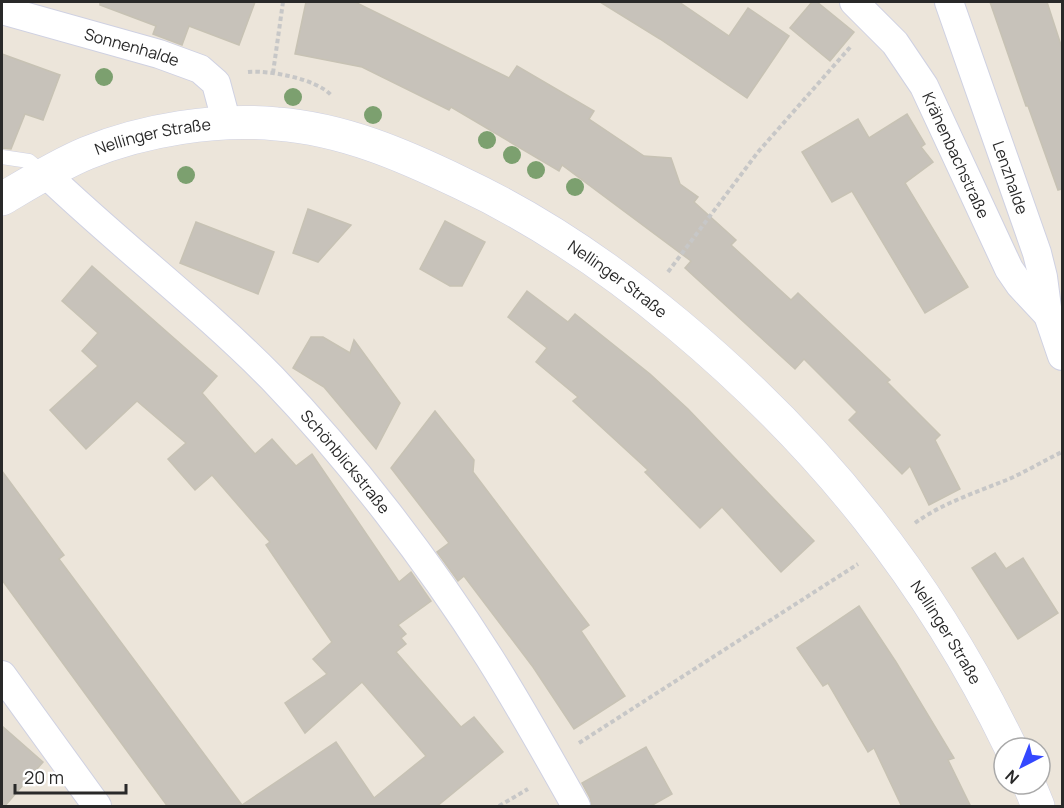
<svg xmlns="http://www.w3.org/2000/svg" width="1064" height="808" viewBox="0 0 1064 808" font-family="Manrope,sans-serif">
<rect width="100%" height="100%" fill="#ece5da"/>
<g fill="#c7c2ba" stroke="#c7c2b4" stroke-width="1.5">
<path d="M 100,2 L 255,2 L 239,45 L 189,26 L 182,45 L 153,34 L 156,26 L 100,5 Z"/>
<path d="M 306,2 L 355,2 L 509,78 L 517,66 L 594,111 L 589,119 L 644,156 L 671,158 L 680,184 L 698,197 L 694,202 L 736,240 L 731,245 L 791,300 L 798,293 L 890,380 L 887,382 L 940,435 L 935,440 L 960,489 L 929,505 L 910,466 L 902,474 L 849,420 L 857,412 L 804,359 L 795,369 L 685,268 L 691,261 L 562,165 L 559,171 L 451,107 L 449,110 L 362,67 L 295,54 Z"/>
<path d="M 600,2 L 679,2 L 729,36 L 748,8 L 789,36 L 747,98 L 660,39 Z"/>
<path d="M 812,2 L 817,2 L 854,32 L 830,61 L 790,28 Z"/>
<path d="M 990,2 L 1047,2 L 1062,48 L 1062,189 L 1058,190 L 1028,106 L 1026,106 Z"/>
<path d="M 2,54 L 60,75 L 43,120 L 25,114 L 11,149 L 2,148 Z"/>
<path d="M 907,114 L 925,144 L 921,147 L 933,162 L 905,183 L 968,287 L 925,313 L 852,191 L 832,202 L 802,152 L 858,119 L 869,138 Z"/>
<path d="M 308,209 L 351,225 L 318,262 L 293,253 Z"/>
<path d="M 445,221 L 485,242 L 462,286 L 450,286 L 420,269 Z"/>
<path d="M 196,222 L 274,252 L 258,294 L 180,263 Z"/>
<path d="M 92,266 L 217,376 L 202,393 L 255,454 L 272,439 L 296,466 L 312,454 L 399,582 L 411,572 L 431,601 L 398,625 L 406,634 L 401,638 L 406,644 L 396,652 L 461,727 L 474,717 L 503,752 L 436,807 L 168,807 L 2,580 L 2,471 L 64,555 L 59,559 L 242,805 L 336,742 L 374,798 L 426,756 L 362,682 L 305,733 L 285,703 L 327,674 L 313,659 L 332,642 L 266,545 L 270,542 L 212,475 L 195,490 L 168,459 L 186,443 L 137,401 L 86,449 L 50,410 L 98,366 L 82,351 L 98,333 L 62,301 Z"/>
<path d="M 527,291 L 568,322 L 575,314 L 650,374 L 688,409 L 814,541 L 781,572 L 722,507 L 700,528 L 645,472 L 648,470 L 573,401 L 578,397 L 536,362 L 547,348 L 508,317 Z"/>
<path d="M 311,337 L 323,337 L 350,353 L 354,340 L 400,403 L 376,449 L 324,387 L 293,368 Z"/>
<path d="M 435,411 L 474,460 L 473,472 L 589,625 L 581,631 L 625,696 L 574,729 L 533,667 L 464,576 L 458,581 L 437,552 L 449,543 L 391,468 Z"/>
<path d="M 995,553 L 1006,569 L 1023,558 L 1058,613 L 1018,639 L 972,568 Z"/>
<path d="M 859,606 L 896,662 L 954,758 L 948,760 L 971,807 L 902,807 L 874,748 L 868,752 L 828,683 L 823,686 L 797,648 Z"/>
<path d="M 2,726 L 43,762 L 4,807 L 2,807 Z"/>
<path d="M 646,747 L 672,794 L 649,807 L 592,807 L 590,798 L 582,783 Z"/>
</g>
<g fill="none" stroke-linecap="round" stroke-linejoin="round">
<defs>
<path id="service" d="M 2,157 L 29,161 L 45,174"/>
<g id="minor">
<path id="s1" d="M 854,2 L 895,43 L 924,86 L 1009,269 L 1020,285 L 1048,315"/>
<path id="s2" d="M 949,2 L 1037,253 L 1043,277 L 1048,315 L 1062,356"/>
<path id="s3" d="M 2,10 L 159,54 L 200,69 L 216,83 L 227,124"/>
<path id="s4" d="M 46,174 C 119,244 201,306 272,378 C 351,460 428,561 489,657 C 520,706 548,756 576,806"/>
<path d="M 2,675 L 97,806"/>
</g>
<g id="secondary">
<path id="s5" d="M 2,199 C 29,183 58,165 87,153 C 143,130 217,118 277,124 C 343,129 403,155 461,183 C 540,220 611,269 677,324 C 821,444 929,579 1011,748"/>
<path d="M 1029,784 L 1038,806"/>
</g>
</defs>
<use href="#service" stroke="#cfd1e2" stroke-width="15"/>
<use href="#minor" stroke="#cfd1e2" stroke-width="30"/>
<use href="#secondary" stroke="#cfd1e2" stroke-width="34"/>
<g stroke="#c7c7c7" stroke-width="4" stroke-dasharray="4.5 3" stroke-linecap="butt">
<path d="M 248,72 C 270,70 316,79 331,95"/>
<path d="M 273,73 L 283,2"/>
<path d="M 668,272 L 758,152 L 852,45"/>
<path d="M 915,523 C 941,504 974,493 1004,481 C 1024,473 1043,461 1062,452"/>
<path d="M 579,743 L 858,564"/>
<path d="M 499,806 L 528,789"/>
</g>
<use href="#service" stroke="#fff" stroke-width="14"/>
<use href="#minor" stroke="#fff" stroke-width="28"/>
<use href="#secondary" stroke="#fff" stroke-width="33"/>
</g>
<g fill="#7ca06f">
<circle cx="104" cy="77" r="9"/>
<circle cx="293" cy="97" r="9"/>
<circle cx="373" cy="115" r="9"/>
<circle cx="487" cy="140" r="9"/>
<circle cx="512" cy="155" r="9"/>
<circle cx="536" cy="170" r="9"/>
<circle cx="186" cy="175" r="9"/>
<circle cx="575" cy="187" r="9"/>
</g>
<g text-anchor="middle" dominant-baseline="central" stroke-width="4.5" stroke-linejoin="round" paint-order="stroke">
<g font-size="16" fill="#292929" stroke="#fff">
<text stroke="none"><textPath href="#s3" startOffset="135">Sonnenhalde</textPath></text>
<text stroke="none"><textPath href="#s5" startOffset="165">Nellinger Straße</textPath></text>
<text stroke="none"><textPath href="#s1" startOffset="186">Krähenbachstraße</textPath></text>
<text stroke="none"><textPath href="#s2" startOffset="186">Lenzhalde</textPath></text>
<text stroke="none"><textPath href="#s5" startOffset="669">Nellinger Straße</textPath></text>
<text stroke="none"><textPath href="#s4" startOffset="416">Schönblickstraße</textPath></text>
<text stroke="none"><textPath href="#s5" startOffset="1155">Nellinger Straße</textPath></text>
</g>
</g>
<rect width="1064" height="808" fill="none" stroke="#292929" stroke-width="6"/>
<g transform="translate(1022 766) rotate(222)"><circle r="28" fill="#ffffff" stroke="#a9a9a9" stroke-width="1.5"/>
<path d="M0-4.5L10 22L0 15L-10 22Z" fill="#3448ff"/>
<text y="-9" font-size="16" font-weight="bold" text-anchor="middle" fill="#292929">N</text>
</g>
<path d="M15 784v9h111v-9" fill="none" stroke="#292929" stroke-width="3"/>
<text x="24" y="784" font-size="18" fill="#292929" stroke="#ffffff" stroke-width="4.5" paint-order="stroke">20 m</text>
</svg>
